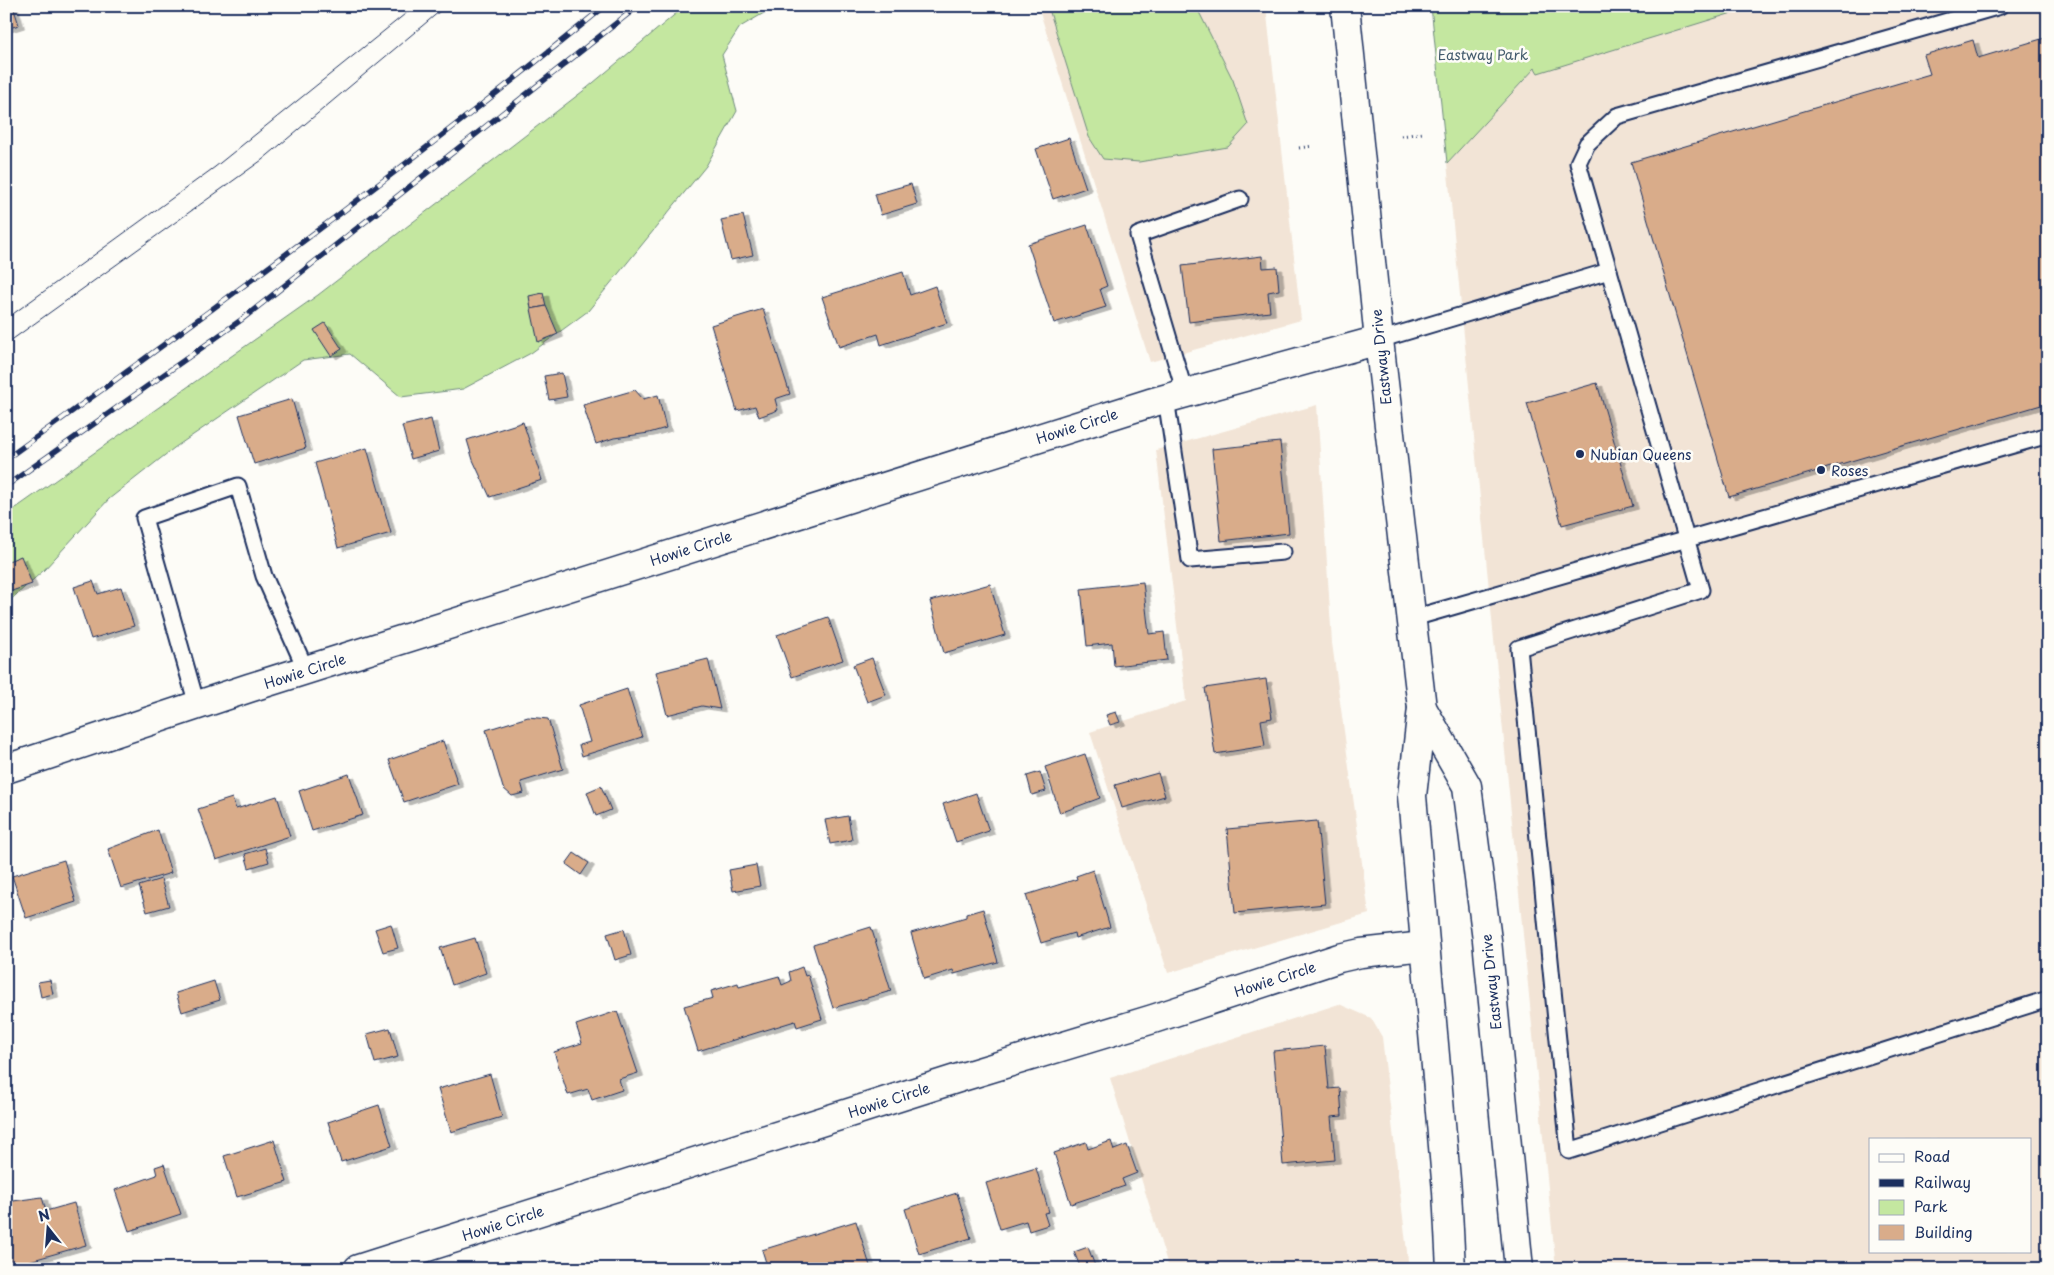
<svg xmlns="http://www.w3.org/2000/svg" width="2054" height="1275" viewBox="0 0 2054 1275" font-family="'Playpen Sans',sans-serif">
<defs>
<filter id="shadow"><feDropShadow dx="5.5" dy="3" stdDeviation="0" flood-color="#0004"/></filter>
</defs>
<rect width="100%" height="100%" fill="#fdfcf7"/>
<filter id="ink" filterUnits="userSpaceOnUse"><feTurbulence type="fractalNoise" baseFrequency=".02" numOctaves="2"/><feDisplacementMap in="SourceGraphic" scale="10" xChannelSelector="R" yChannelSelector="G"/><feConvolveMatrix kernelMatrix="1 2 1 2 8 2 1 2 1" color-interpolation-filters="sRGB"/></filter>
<g filter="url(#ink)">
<g fill="#f2e4d6" fill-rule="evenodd">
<path d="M 1038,6 L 1266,6 L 1301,320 L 1150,362 Z"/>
<path d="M 1592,6 L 2048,6 L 2048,1269 L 1556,1269 L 1447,163 ZM 1870,1139 L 2030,1139 L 2030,1251 L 1870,1251 Z"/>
<path d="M 1317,405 L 1332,643 L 1369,914 L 1168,973 L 1090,732 L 1186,701 L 1156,450 Z"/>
<path d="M 1339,1004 L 1371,1018 L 1382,1037 L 1409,1269 L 1169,1269 L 1110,1078 Z"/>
</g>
<g fill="#c4e7a0" stroke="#708b7f">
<path d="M 685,6 L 776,6 L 740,27 L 722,55 L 737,111 L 706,166 L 588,311 L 531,353 L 463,389 L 401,397 L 350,354 L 303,360 L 174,448 L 109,499 L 44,570 L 6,604 L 6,515 L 318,295 L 587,88 Z"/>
<path d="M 1048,6 L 1196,6 L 1233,80 L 1248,125 L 1228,147 L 1139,162 L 1103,159 L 1089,137 Z"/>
<path d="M 1431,6 L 1755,6 L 1538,73 L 1535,68 L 1447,163 Z"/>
</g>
<g fill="#d9ac8a" stroke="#1b2f5e" filter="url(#shadow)">
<path d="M 6,6 L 13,6 L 19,25 L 6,29 Z"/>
<path d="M 2048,37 L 2048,403 L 1729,497 L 1631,162 L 1930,74 L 1924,55 L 1973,40 L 1978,58 Z"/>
<path d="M 1069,138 L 1086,188 L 1053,199 L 1036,149 Z"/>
<path d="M 911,184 L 917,204 L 881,215 L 875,194 Z"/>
<path d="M 743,215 L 753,255 L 731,260 L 721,220 Z"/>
<path d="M 1087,225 L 1107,286 L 1100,289 L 1106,307 L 1054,323 L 1028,244 Z"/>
<path d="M 1262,256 L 1263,268 L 1277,267 L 1279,290 L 1268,292 L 1270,312 L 1189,322 L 1182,266 Z"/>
<path d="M 903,272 L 910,295 L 935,286 L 947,323 L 881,345 L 878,334 L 839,347 L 822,297 Z"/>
<path d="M 543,293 L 546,306 L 531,309 L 529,296 Z"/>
<path d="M 546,306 L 558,334 L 538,342 L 531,309 Z"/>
<path d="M 763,309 L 790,394 L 775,399 L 778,410 L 759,417 L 755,406 L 737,411 L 711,325 Z"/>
<path d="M 325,323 L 342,349 L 331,356 L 314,330 Z"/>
<path d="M 562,373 L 567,397 L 549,400 L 544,376 Z"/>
<path d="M 1597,383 L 1633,506 L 1562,525 L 1527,403 Z"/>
<path d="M 635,390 L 643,399 L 658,395 L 666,428 L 649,433 L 614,438 L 596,444 L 583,405 Z"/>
<path d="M 292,399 L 306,448 L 254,464 L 239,415 Z"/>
<path d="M 431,419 L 439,451 L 411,459 L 402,426 Z"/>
<path d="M 523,422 L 542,480 L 490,497 L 473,460 L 467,440 Z"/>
<path d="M 1280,442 L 1289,533 L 1221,541 L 1212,449 Z"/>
<path d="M 367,448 L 391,533 L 338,548 L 315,463 Z"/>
<path d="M 21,556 L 32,584 L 6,593 L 6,562 Z"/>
<path d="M 93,581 L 98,594 L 121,587 L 134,626 L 91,639 L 74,587 Z"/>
<path d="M 1143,582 L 1149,634 L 1164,632 L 1167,660 L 1114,666 L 1112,643 L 1087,646 L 1081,589 Z"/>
<path d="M 990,584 L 1005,635 L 944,653 L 930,601 Z"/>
<path d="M 828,617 L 843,660 L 792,677 L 777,635 Z"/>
<path d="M 872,658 L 886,695 L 867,702 L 853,665 Z"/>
<path d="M 708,659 L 720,709 L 702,706 L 667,715 L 656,672 Z"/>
<path d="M 1266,679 L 1272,718 L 1261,720 L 1265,746 L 1215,754 L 1205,688 Z"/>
<path d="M 627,689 L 642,737 L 582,756 L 579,745 L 590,742 L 579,705 Z"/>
<path d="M 1116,712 L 1120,722 L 1110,725 L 1106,715 Z"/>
<path d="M 528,717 L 548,719 L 563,769 L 521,782 L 524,793 L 512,796 L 503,788 L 486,730 Z"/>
<path d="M 443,741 L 458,784 L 404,802 L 389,760 Z"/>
<path d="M 1085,754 L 1100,798 L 1060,813 L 1045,767 Z"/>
<path d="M 1040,772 L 1046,791 L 1032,795 L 1027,776 Z"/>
<path d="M 1158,773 L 1165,796 L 1122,808 L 1115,785 Z"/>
<path d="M 349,774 L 363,815 L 312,831 L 299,791 Z"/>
<path d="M 601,786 L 611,810 L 596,816 L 587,792 Z"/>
<path d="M 976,793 L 989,831 L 956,842 L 943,804 Z"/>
<path d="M 277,796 L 290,836 L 216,860 L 198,809 L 232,798 L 236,809 Z"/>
<path d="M 848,816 L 852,840 L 830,844 L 825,820 Z"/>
<path d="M 1317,821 L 1325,904 L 1235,913 L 1227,829 Z"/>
<path d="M 158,830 L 171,873 L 121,888 L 108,849 Z"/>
<path d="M 265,848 L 269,862 L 249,868 L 245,854 Z"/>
<path d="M 574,853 L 589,863 L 581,875 L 566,864 Z"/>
<path d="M 64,860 L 76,902 L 26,918 L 12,876 Z"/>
<path d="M 756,865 L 760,886 L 733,891 L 729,870 Z"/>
<path d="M 1093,870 L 1110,927 L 1075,938 L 1074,933 L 1041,943 L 1026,895 L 1077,879 L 1076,876 Z"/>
<path d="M 161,879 L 169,906 L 147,912 L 139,886 Z"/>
<path d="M 983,909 L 998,962 L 954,974 L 953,970 L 924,979 L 911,933 L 966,917 L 966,914 Z"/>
<path d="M 391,924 L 398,948 L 383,952 L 375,929 Z"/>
<path d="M 871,927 L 891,991 L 833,1008 L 813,945 Z"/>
<path d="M 624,929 L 631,955 L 615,960 L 607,934 Z"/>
<path d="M 475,938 L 486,973 L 452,985 L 440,948 Z"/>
<path d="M 802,967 L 805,976 L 808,975 L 822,1019 L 797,1027 L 795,1021 L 698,1051 L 684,1006 L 713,998 L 711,991 L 738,983 L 739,987 L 779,976 L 782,985 L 791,981 L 789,972 Z"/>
<path d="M 50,980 L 53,994 L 41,997 L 38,982 Z"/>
<path d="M 214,981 L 220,1000 L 182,1012 L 176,993 Z"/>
<path d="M 617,1011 L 638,1073 L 619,1079 L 622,1090 L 592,1100 L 588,1089 L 568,1095 L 554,1052 L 582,1043 L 576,1025 Z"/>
<path d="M 390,1028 L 398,1057 L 375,1063 L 367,1034 Z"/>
<path d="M 1325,1046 L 1329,1089 L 1340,1088 L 1342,1116 L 1331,1117 L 1335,1160 L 1283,1165 L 1273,1051 Z"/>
<path d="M 490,1074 L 502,1117 L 451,1132 L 438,1089 Z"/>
<path d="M 379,1105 L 392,1146 L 341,1162 L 328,1122 Z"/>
<path d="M 274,1140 L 287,1182 L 237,1197 L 224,1156 Z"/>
<path d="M 1111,1141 L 1114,1150 L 1127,1145 L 1137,1173 L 1122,1179 L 1125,1186 L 1071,1204 L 1054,1153 L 1086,1142 L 1088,1149 Z"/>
<path d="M 164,1164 L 181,1214 L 129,1231 L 115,1190 L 157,1175 L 155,1167 Z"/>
<path d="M 1036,1168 L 1049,1212 L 1044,1213 L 1048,1225 L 1029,1231 L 1026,1221 L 1000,1229 L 986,1183 Z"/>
<path d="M 957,1193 L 971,1238 L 919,1254 L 905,1209 Z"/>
<path d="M 42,1197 L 46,1211 L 74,1203 L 86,1245 L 12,1266 L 6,1245 L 6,1202 Z"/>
<path d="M 856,1221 L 871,1269 L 768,1269 L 762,1250 Z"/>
<path d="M 1088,1247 L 1095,1266 L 1081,1269 L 1074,1252 Z"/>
</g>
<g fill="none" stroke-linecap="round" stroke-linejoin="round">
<defs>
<g id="lane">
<path d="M 2000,6 L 1617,116 L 1587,144 L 1578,163 L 1701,590 L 1519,648 L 1569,1151 L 2048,999"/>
<path d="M 1379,340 L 1609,271"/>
<path d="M 1185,393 L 1138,235 L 1240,199"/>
<path d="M 1166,398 L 1190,560 L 1283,552"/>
<path d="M 1410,619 L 2048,435"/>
<path d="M 197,705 L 144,518 L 238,486 L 264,576 L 306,670"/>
</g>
<g id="street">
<path d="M 6,769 L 249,688 L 1150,403 L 1379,340"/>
<path d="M 358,1269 L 962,1077 L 1153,1019 L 1339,958 L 1361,953 L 1424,946"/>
</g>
<g id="secondary">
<path d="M 1345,6 L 1379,340 L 1422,708 L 1412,796 L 1447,1191 L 1451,1269"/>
<path d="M 1422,708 L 1467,786 L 1487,940 L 1519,1269"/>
</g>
</defs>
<use href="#lane" stroke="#1b2f5e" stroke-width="19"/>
<use href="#street" stroke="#1b2f5e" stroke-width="31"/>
<use href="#secondary" stroke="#1b2f5e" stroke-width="31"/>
<g stroke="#1b2f5e" stroke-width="3" stroke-dasharray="1 4" stroke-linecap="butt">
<path d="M 1401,136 L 1422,133"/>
<path d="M 1299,148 L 1313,146"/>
</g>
<use href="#lane" stroke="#fdfcf7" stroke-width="15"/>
<use href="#street" stroke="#fdfcf7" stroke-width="28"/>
<use href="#secondary" stroke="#fdfcf7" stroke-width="28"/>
<g stroke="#1b2f5e" stroke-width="1">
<path d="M 6,319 L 215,167 L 415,6"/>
<path d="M 6,344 L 262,160 L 446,6"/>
</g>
<defs>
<g id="rail">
<path d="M 6,459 C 209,313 411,164 605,6"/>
<path d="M 6,486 L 241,320 L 638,6"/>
</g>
</defs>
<use href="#rail" stroke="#1b2f5e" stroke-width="5.5"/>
<use href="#rail" stroke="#fdfcf7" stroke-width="4" stroke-dasharray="11" stroke-linecap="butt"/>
</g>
</g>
<g fill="#1b2f5e" stroke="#fdfcf7" stroke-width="2">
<circle cx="1580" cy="454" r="5"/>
<circle cx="1821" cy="470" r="5"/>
</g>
<g text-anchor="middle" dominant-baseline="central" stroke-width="5" stroke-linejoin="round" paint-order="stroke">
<g font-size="14" fill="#455d6e" stroke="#fdfcf7">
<text x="1483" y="54">Eastway Park</text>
</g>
<g font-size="14" fill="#1b2f5e" stroke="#fdfcf7">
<text transform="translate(1381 357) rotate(-96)">Eastway Drive</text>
<text transform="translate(1077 426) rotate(-18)">Howie Circle</text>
<text transform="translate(691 548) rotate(-18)">Howie Circle</text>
<text transform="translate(305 671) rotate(-18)">Howie Circle</text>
<text transform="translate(1275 979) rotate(-18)">Howie Circle</text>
<text transform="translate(1491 982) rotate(-96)">Eastway Drive</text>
<text transform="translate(889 1100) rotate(-18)">Howie Circle</text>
<text transform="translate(503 1223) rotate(-18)">Howie Circle</text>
</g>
<g font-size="14" fill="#1b2f5e" stroke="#fdfcf7" text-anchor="start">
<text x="1590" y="454">Nubian Queens</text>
<text x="1831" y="470">Roses</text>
</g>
</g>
<rect width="2054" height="1275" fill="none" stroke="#fdfcf7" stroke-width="25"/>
<rect x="12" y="12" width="2029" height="1250" fill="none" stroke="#1b2f5e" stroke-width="2" filter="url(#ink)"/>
<rect x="1869" y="1138" width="162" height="115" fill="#fdfcf7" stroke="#a3aaba"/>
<rect x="1879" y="1154" width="25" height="8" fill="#fdfcf7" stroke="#a3aaba"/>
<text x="1914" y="1162" font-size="15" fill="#1b2f5e">Road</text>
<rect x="1879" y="1179" width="25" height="8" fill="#1b2f5e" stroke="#a3aaba"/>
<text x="1914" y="1188" font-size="15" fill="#1b2f5e">Railway</text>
<rect x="1879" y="1200" width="25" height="15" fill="#c4e7a0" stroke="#a3aaba"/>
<text x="1914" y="1212" font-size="15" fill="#1b2f5e">Park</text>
<rect x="1879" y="1225" width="25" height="15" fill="#d9ac8a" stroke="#a3aaba"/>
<text x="1914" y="1238" font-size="15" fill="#1b2f5e">Building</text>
<g transform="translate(48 1228) rotate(343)" stroke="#fdfcf7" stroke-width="4" paint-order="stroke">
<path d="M0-4L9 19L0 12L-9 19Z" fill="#1b2f5e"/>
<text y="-8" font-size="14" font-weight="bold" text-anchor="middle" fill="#1b2f5e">N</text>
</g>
</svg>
